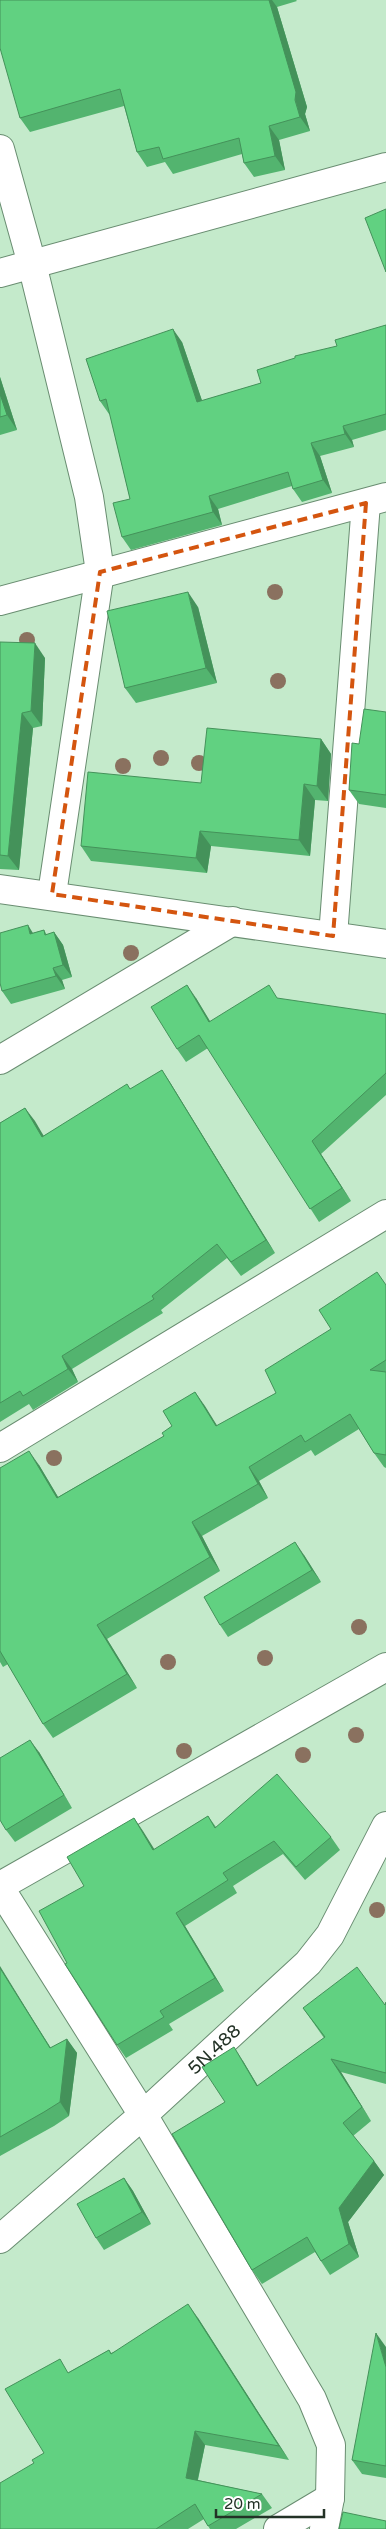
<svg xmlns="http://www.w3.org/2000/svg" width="386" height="2529" viewBox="0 0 386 2529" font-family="'Varela Round',sans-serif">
<rect width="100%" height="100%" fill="#c4eacb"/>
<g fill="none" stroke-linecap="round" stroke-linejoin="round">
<defs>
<g id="minor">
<path d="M 0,149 L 32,264 L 89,497 L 100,572 L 52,894"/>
<path d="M 0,273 L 386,167"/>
<path d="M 0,601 L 386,497"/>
<path d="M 0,889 L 386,944"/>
<path d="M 333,936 L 366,503"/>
<path d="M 0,1060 L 233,921"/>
<path d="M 0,1448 L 386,1214"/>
<path d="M 0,1886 L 386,1667"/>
<path d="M 0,1888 L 143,2115 L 312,2399 L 331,2445 L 330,2498 L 324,2529"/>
<path id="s1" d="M 0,2239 L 143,2115 L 308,1963 L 330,1935 L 386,1826"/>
<path d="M 278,2529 L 330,2498"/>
</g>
</defs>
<use href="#minor" stroke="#698d71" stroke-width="30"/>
<use href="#minor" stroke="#fff" stroke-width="28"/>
</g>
<g fill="#8a715f">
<circle cx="275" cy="592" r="8"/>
<circle cx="27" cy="640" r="8"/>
<circle cx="278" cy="681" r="8"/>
<circle cx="161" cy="758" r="8"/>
<circle cx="199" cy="763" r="8"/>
<circle cx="123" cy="766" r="8"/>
<circle cx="131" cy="953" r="8"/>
<circle cx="54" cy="1458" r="8"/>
<circle cx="359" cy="1627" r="8"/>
<circle cx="265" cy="1658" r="8"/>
<circle cx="168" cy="1662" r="8"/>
<circle cx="356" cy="1735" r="8"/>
<circle cx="184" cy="1751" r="8"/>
<circle cx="303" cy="1755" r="8"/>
<circle cx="377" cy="1910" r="8"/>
</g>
<g fill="#53b46f">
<path d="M 0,0 L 296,0 L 297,1 L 277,7 L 307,107 L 305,114 L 310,131 L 279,140 L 285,170 L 254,177 L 244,163 L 242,154 L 173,174 L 165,162 L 147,167 L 137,152 L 124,106 L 30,132 L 20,118 Z"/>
<path d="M 386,325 L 386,430 L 352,440 L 354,447 L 320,456 L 332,493 L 302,502 L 293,489 L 292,486 L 218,509 L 222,525 L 131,550 L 122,537 L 130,499 L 110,414 L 109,414 L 100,401 L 182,342 L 202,401 L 261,383 L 337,346 Z"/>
<path d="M 0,377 L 17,430 L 0,435 Z"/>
<path d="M 198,607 L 217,683 L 136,703 L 125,688 Z"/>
<path d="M 0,642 L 45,658 L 42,726 L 33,728 L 19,870 L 0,869 Z"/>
<path d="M 386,712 L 386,808 L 359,804 L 349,790 L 359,744 Z"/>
<path d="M 321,739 L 331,754 L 328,801 L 315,800 L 310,856 L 211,846 L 207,873 L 91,861 L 81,846 L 201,783 Z"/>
<path d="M 44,930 L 47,935 L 54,932 L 63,945 L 72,977 L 62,980 L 65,989 L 11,1004 L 2,991 L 33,933 Z"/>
<path d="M 196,998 L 210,1021 L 386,1014 L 386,1095 L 321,1154 L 351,1201 L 319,1222 L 208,1048 L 186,1062 L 177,1049 Z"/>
<path d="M 162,1070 L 171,1084 L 275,1253 L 241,1276 L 227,1258 L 161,1310 L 163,1313 L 72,1369 L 78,1382 L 33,1410 L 29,1404 L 0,1422 L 0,1123 L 25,1108 L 43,1136 L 131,1089 Z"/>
<path d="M 386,1285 L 386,1468 L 384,1467 L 374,1453 L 359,1429 L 315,1456 L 311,1450 L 259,1481 L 268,1498 L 202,1536 L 220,1571 L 107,1639 L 137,1688 L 53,1738 L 43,1724 L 8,1664 L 3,1667 L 0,1662 L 0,1468 L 39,1465 L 58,1497 L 164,1436 L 172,1426 L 195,1392 L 217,1426 L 276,1393 L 331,1329 Z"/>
<path d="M 304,1555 L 321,1582 L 228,1637 L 220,1625 Z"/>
<path d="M 39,1752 L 72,1808 L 15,1842 L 6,1830 Z"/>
<path d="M 208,1816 L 216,1827 L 331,1837 L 340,1850 L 305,1880 L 283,1854 L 233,1886 L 237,1893 L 185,1926 L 224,1991 L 169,2024 L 173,2030 L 126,2058 L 117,2045 L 67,1963 L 84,1886 L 134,1818 L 154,1850 Z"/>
<path d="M 0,1968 L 51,2048 L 67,2039 L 77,2053 L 69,2116 L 54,2126 L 0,2156 Z"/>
<path d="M 386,2002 L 386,2084 L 341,2072 L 371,2121 L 353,2136 L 374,2161 L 384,2175 L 348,2222 L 359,2257 L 330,2275 L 315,2252 L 262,2284 L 252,2270 L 225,2102 L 243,2061 L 258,2086 L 324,2038 L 303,2008 L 385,2005 Z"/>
<path d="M 124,2178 L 133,2191 L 151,2224 L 104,2250 L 96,2238 Z"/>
<path d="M 198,2318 L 289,2460 L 205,2445 L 198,2480 L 262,2494 L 272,2508 L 236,2529 L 210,2529 L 204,2519 L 188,2529 L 0,2529 L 34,2463 L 44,2453 L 69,2372 L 109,2350 L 111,2353 Z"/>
<path d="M 386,2347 L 386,2478 L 362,2474 L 352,2460 Z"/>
</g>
<g fill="#44925a">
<path d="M 269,0 L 272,0 L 277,7 L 307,107 L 305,114 L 310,131 L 300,117 Z"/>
<path d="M 269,126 L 279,140 L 285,170 L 275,156 Z"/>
<path d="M 173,329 L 182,342 L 207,415 L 197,402 Z"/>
<path d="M 0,377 L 17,430 L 7,415 L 0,394 Z"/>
<path d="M 343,426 L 352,440 L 354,447 L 345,434 Z"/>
<path d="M 311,443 L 320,456 L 332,493 L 323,480 Z"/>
<path d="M 209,496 L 218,509 L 222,525 L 213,512 Z"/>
<path d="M 188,592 L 198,607 L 217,683 L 206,668 Z"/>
<path d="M 35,643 L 45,658 L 42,726 L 31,711 Z"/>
<path d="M 22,713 L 33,728 L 19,870 L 8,856 Z"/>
<path d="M 321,739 L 331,754 L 328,801 L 317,786 Z"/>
<path d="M 304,784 L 315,800 L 310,856 L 299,840 Z"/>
<path d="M 200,831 L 211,846 L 207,873 L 196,858 Z"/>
<path d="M 28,925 L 36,938 L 30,934 Z"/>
<path d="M 54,932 L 63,945 L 72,977 L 63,965 Z"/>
<path d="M 53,968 L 62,980 L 65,989 L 56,976 Z"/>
<path d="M 187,985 L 196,998 L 218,1035 L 209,1022 Z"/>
<path d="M 162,1070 L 171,1084 L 275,1253 L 266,1240 Z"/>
<path d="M 25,1108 L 35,1121 L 52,1150 L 42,1137 Z"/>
<path d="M 312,1141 L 321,1154 L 351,1201 L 342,1188 Z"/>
<path d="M 62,1356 L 72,1369 L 78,1382 L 68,1369 Z"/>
<path d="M 195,1392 L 205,1406 L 226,1440 L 216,1426 Z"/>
<path d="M 29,1451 L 39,1465 L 67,1512 L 57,1498 Z"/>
<path d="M 249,1467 L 259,1481 L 268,1498 L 258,1484 Z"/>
<path d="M 192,1522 L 202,1536 L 220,1571 L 210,1557 Z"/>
<path d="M 295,1542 L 304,1555 L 321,1582 L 312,1570 Z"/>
<path d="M 97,1625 L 107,1639 L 137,1688 L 127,1674 Z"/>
<path d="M 30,1740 L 39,1752 L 72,1808 L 64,1795 Z"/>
<path d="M 134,1818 L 143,1831 L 163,1863 L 153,1850 Z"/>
<path d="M 176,1913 L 185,1926 L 224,1991 L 215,1978 Z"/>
<path d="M 0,1966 L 59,2062 L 50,2048 L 0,1968 Z"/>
<path d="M 67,2039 L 77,2053 L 69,2116 L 60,2102 Z"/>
<path d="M 234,2047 L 243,2061 L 266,2100 L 257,2086 Z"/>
<path d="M 331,2059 L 341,2072 L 371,2121 L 362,2107 Z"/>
<path d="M 374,2161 L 384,2175 L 348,2222 L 359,2257 L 349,2244 L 339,2208 Z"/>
<path d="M 124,2178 L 133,2191 L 151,2224 L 142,2212 Z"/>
<path d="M 188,2304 L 198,2318 L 289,2460 L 279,2446 Z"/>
<path d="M 376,2333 L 386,2347 L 386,2367 Z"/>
<path d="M 195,2431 L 205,2445 L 195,2492 L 186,2478 Z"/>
</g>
<g fill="#61d181" stroke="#44925a">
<path d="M 0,0 L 269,0 L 296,92 L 295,100 L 300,117 L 269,126 L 275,156 L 244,163 L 239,138 L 163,159 L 159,147 L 137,152 L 120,89 L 20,118 L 0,48 Z"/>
<path d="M 386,209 L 386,272 L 365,218 Z"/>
<path d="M 386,325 L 386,414 L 343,426 L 345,434 L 311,443 L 323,480 L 293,489 L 288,472 L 209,496 L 213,512 L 122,537 L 113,503 L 130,499 L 106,399 L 100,401 L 86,359 L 173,329 L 197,402 L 261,383 L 257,370 L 295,358 L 295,356 L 337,346 L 335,340 Z"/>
<path d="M 0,394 L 7,415 L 0,417 Z"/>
<path d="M 188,592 L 206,668 L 125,688 L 107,611 Z"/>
<path d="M 0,642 L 35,643 L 31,711 L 22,713 L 8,856 L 0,855 Z"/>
<path d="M 364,709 L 386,712 L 386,795 L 349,790 L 352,743 L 359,744 Z"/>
<path d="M 207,728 L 321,739 L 317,786 L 304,784 L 299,840 L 200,831 L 196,858 L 81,846 L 88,772 L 201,783 Z"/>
<path d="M 28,925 L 30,934 L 44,930 L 45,935 L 54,932 L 63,965 L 53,968 L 56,976 L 2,991 L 0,983 L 0,933 Z"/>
<path d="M 187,985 L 209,1022 L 269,985 L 277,998 L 386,1014 L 386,1073 L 312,1141 L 342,1188 L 310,1209 L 199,1035 L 177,1049 L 151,1007 Z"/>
<path d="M 162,1070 L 266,1240 L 231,1262 L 217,1244 L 152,1296 L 154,1299 L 62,1356 L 68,1369 L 23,1396 L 20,1391 L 0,1403 L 0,1123 L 25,1108 L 42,1137 L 127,1084 L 130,1089 Z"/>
<path d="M 377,1272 L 386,1285 L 386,1360 L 370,1370 L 386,1372 L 386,1455 L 374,1453 L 350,1414 L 305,1442 L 301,1435 L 249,1467 L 258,1484 L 192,1522 L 210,1557 L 97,1625 L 127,1674 L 43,1724 L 0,1651 L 0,1468 L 29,1451 L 57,1498 L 164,1436 L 162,1433 L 172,1426 L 163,1411 L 195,1392 L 216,1426 L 276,1393 L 265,1370 L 331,1329 L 319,1310 Z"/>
<path d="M 295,1542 L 312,1570 L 220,1625 L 204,1597 Z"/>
<path d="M 30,1740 L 64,1795 L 6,1830 L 0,1820 L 0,1758 Z"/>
<path d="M 277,1774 L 331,1837 L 296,1867 L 274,1841 L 223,1873 L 228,1880 L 176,1913 L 215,1978 L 160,2011 L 164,2017 L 117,2045 L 65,1964 L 67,1963 L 39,1911 L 84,1886 L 67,1857 L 134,1818 L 153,1850 L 208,1816 L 215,1828 Z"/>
<path d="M 357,1967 L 385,2005 L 386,2002 L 386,2073 L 331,2059 L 362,2107 L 343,2123 L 374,2161 L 339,2208 L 349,2244 L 321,2261 L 307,2237 L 252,2270 L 172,2134 L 225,2102 L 202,2067 L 234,2047 L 257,2086 L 325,2037 L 303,2008 Z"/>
<path d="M 0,1968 L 50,2048 L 67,2039 L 60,2102 L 44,2112 L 0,2137 Z"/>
<path d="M 124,2178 L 142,2212 L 96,2238 L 77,2204 Z"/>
<path d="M 188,2304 L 279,2446 L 195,2431 L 186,2478 L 262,2494 L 208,2526 L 195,2504 L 156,2529 L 0,2529 L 0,2483 L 34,2463 L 32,2460 L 44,2453 L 5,2389 L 60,2359 L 68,2373 L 109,2350 L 111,2354 Z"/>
<path d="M 376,2333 L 386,2367 L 386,2466 L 352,2460 Z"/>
<path d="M 343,2512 L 386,2521 L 386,2529 L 339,2529 Z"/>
</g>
<path fill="none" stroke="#d4550f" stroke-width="4" stroke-dasharray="10 6" stroke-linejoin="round" d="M 366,503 L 333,936 L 52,894 L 100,572 Z"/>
<g text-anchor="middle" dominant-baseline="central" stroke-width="5" stroke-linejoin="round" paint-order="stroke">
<g font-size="18" fill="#233226" stroke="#fff">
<text stroke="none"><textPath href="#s1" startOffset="286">5N.488</textPath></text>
</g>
</g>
<path d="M216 2509v8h108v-8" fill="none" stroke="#233226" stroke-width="2.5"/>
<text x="224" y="2509" font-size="15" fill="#233226" stroke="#ffffff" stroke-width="4" paint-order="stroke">20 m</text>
</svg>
